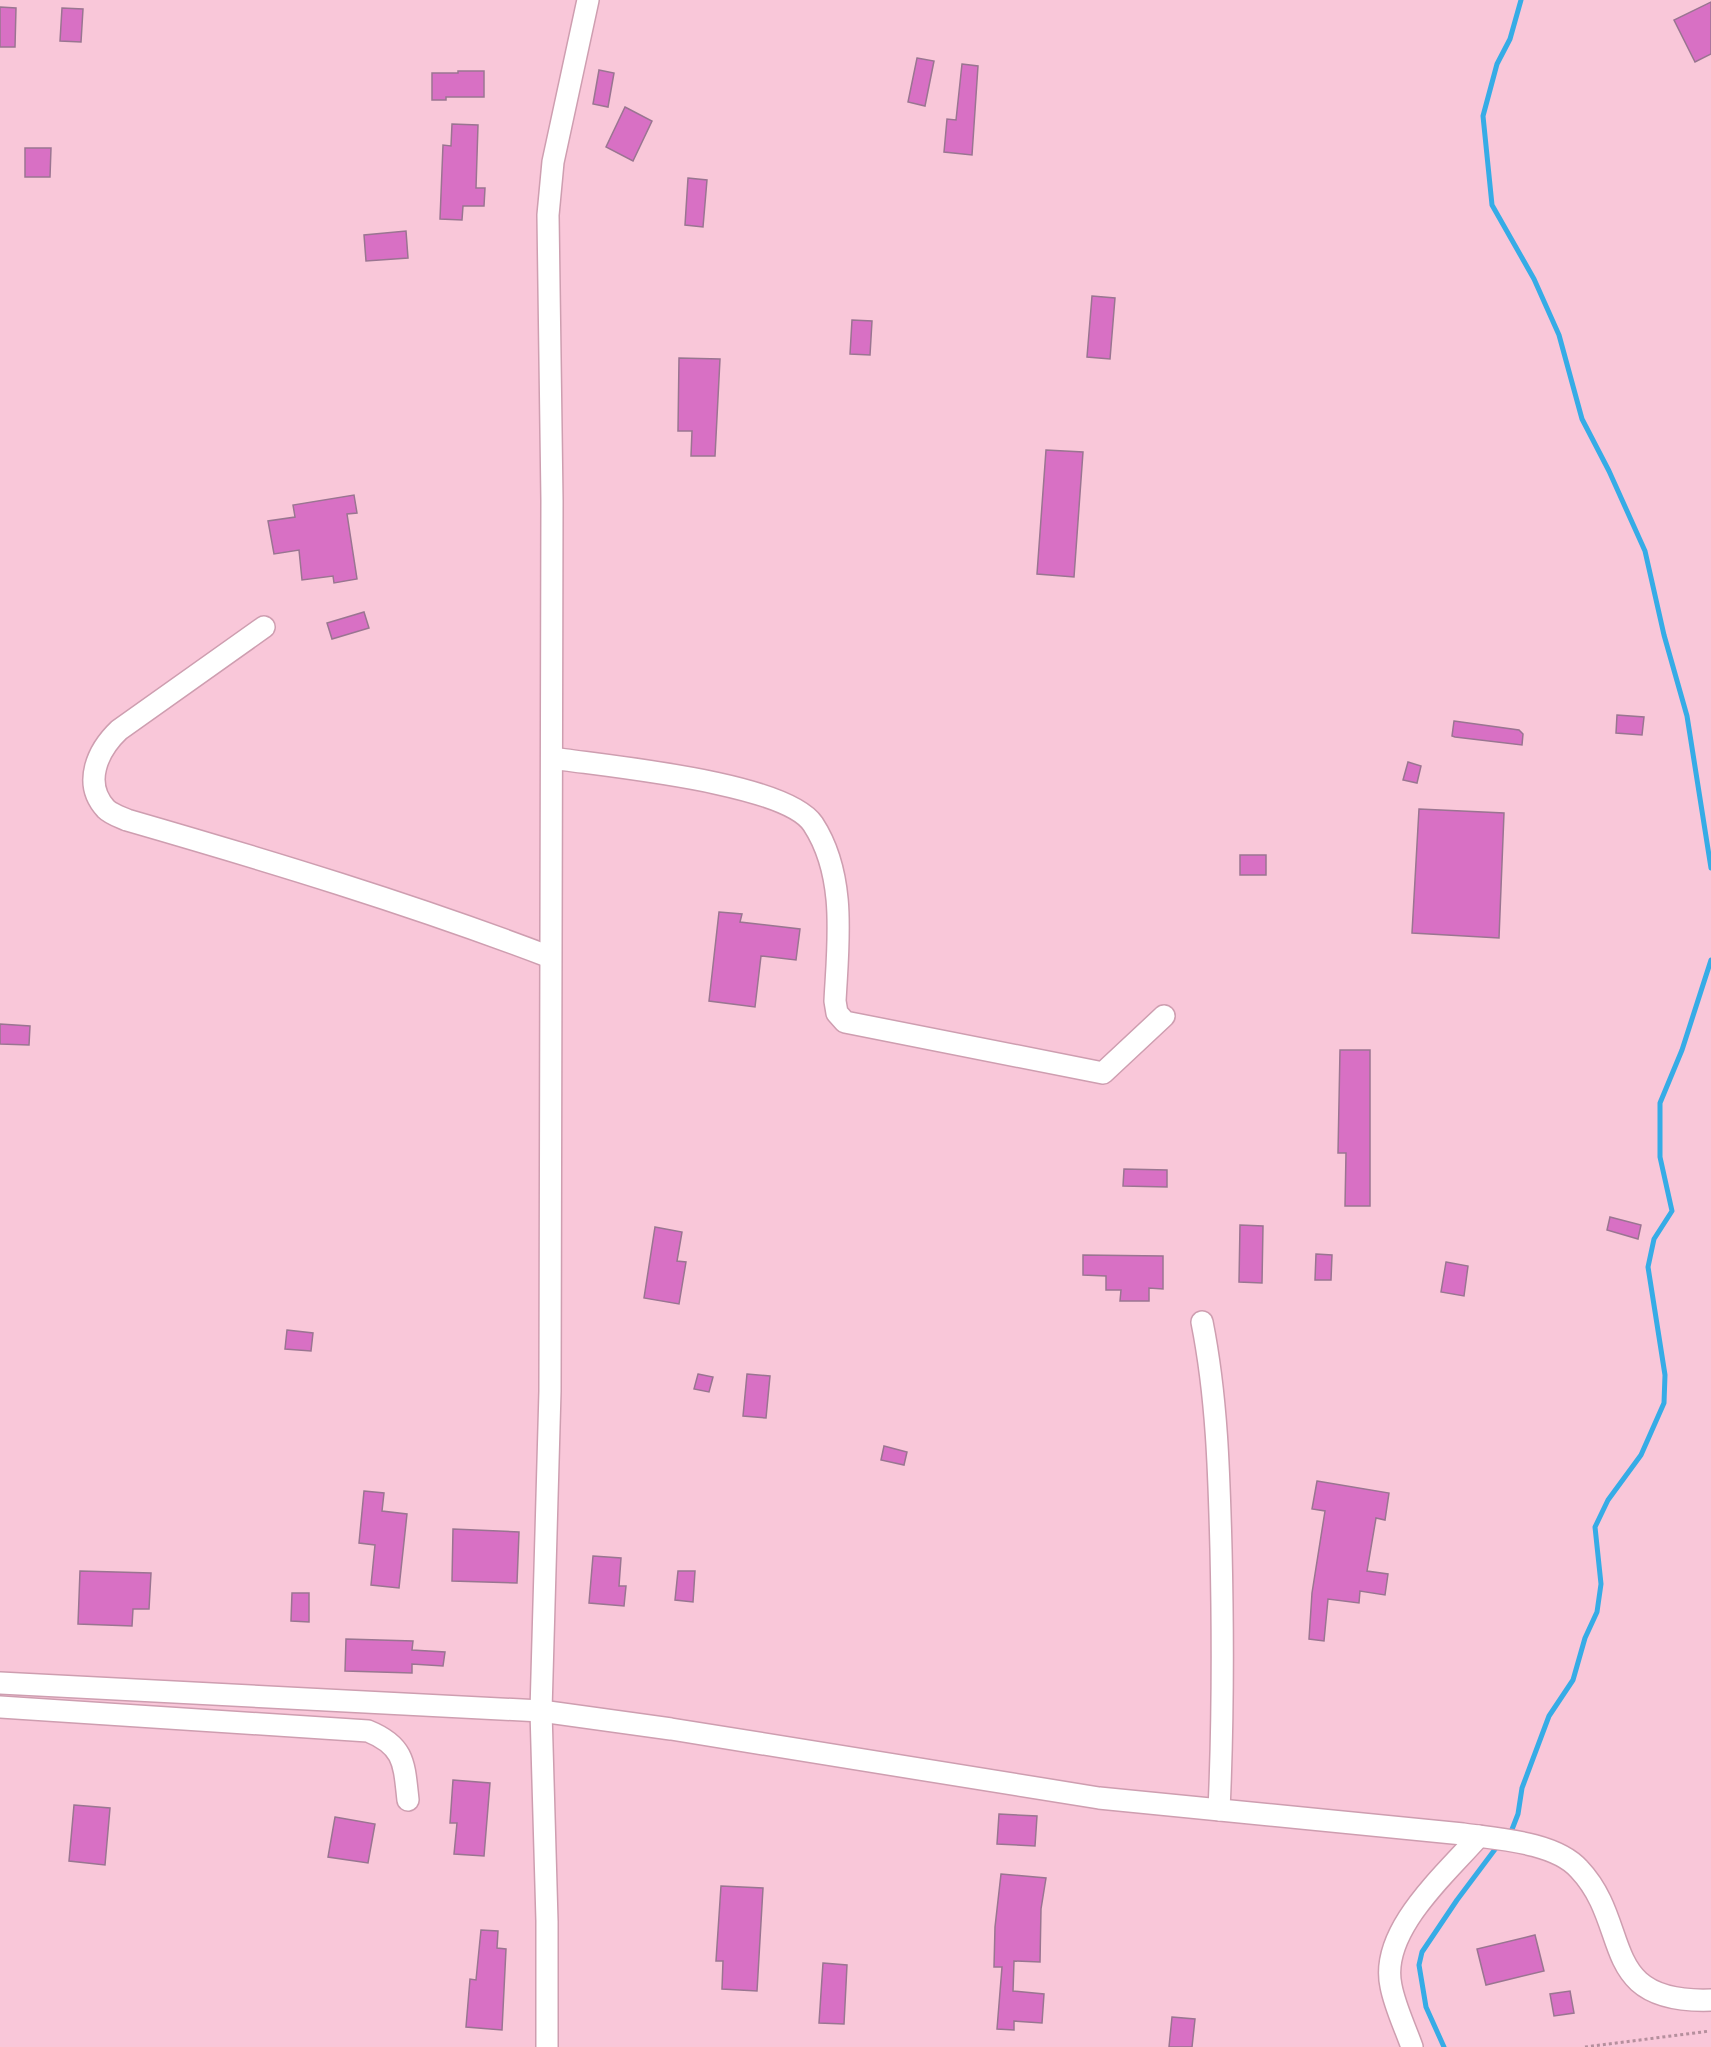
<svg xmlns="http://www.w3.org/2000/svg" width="1711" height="2047" viewBox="0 0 1711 2047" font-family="'Source Sans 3',sans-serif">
<rect width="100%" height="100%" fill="#f9c7d9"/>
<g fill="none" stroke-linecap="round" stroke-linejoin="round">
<g stroke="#36ace6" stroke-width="5">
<path d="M 1521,0 L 1510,39 L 1497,64 L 1483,116 L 1492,205 L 1534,279 L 1559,335 L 1582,419 L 1609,471 L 1645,551 L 1664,635 L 1687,716 L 1711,868"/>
<path d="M 1511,1832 L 1518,1814 L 1522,1788 L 1549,1716 L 1573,1680 L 1585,1638 L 1597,1612 L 1601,1584 L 1595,1527 L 1608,1500 L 1641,1455 L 1664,1403 L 1665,1375 L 1648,1267 L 1654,1239 L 1672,1211 L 1660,1157 L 1660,1103 L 1682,1050 L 1711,960"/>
<path d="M 1444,2047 L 1426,2007 L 1419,1965 L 1422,1952 L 1457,1900 L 1496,1848"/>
</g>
</g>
<g fill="#d870c4" stroke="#9a7591" stroke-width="1.5">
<path d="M 1711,2 L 1711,54 L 1695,62 L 1674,20 Z"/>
<path d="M 0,7 L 16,8 L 15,47 L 0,47 Z"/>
<path d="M 62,8 L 83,9 L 81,42 L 60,41 Z"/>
<path d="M 917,58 L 934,61 L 925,106 L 908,102 Z"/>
<path d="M 962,64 L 978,66 L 972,155 L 944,152 L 947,119 L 956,120 Z"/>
<path d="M 599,70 L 614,73 L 608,107 L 593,104 Z"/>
<path d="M 458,71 L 484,71 L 484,97 L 446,97 L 446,100 L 432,100 L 432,73 L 458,73 Z"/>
<path d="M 625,107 L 652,121 L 633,161 L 606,147 Z"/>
<path d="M 452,124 L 478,125 L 476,188 L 485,188 L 484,206 L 463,206 L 462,220 L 440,219 L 443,145 L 451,146 Z"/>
<path d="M 25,148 L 51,148 L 50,177 L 25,177 Z"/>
<path d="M 688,178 L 707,180 L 703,227 L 685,225 Z"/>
<path d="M 406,231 L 408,258 L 366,261 L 364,235 Z"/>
<path d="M 1092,296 L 1115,298 L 1110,359 L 1087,357 Z"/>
<path d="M 852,320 L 872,321 L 870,355 L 850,354 Z"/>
<path d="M 679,358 L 720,359 L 715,456 L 691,456 L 692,431 L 678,431 Z"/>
<path d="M 1046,450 L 1083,452 L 1074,577 L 1037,574 Z"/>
<path d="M 354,495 L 357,513 L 347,514 L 357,579 L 334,583 L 333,576 L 302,580 L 299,550 L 274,554 L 268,521 L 295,517 L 293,505 Z"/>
<path d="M 364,612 L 369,628 L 332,639 L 327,623 Z"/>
<path d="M 1617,715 L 1644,717 L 1642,735 L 1616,733 Z"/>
<path d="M 1454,721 L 1519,730 L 1523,734 L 1522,745 L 1455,737 L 1452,736 Z"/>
<path d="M 1408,762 L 1421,766 L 1417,783 L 1403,780 Z"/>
<path d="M 1419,809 L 1504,813 L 1499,938 L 1412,933 Z"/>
<rect x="1240" y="855" width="26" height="20"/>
<path d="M 719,912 L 742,914 L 740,922 L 800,929 L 796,960 L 761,956 L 755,1007 L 709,1001 Z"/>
<path d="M 0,1024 L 30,1026 L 29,1045 L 0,1044 Z"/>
<path d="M 1340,1050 L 1370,1050 L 1370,1206 L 1345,1206 L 1346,1153 L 1338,1153 Z"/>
<path d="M 1124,1169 L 1167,1170 L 1167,1187 L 1123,1186 Z"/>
<path d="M 1610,1217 L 1641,1225 L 1638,1239 L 1607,1230 Z"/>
<path d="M 1240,1225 L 1263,1226 L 1262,1283 L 1239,1282 Z"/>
<path d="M 655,1227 L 682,1232 L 677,1261 L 686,1262 L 679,1304 L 644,1298 Z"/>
<path d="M 1316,1254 L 1332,1255 L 1331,1280 L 1315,1280 Z"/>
<path d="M 1083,1255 L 1163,1256 L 1163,1289 L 1149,1288 L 1149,1301 L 1120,1301 L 1121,1290 L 1106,1290 L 1106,1276 L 1083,1275 Z"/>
<path d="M 1446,1262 L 1468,1266 L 1464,1296 L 1441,1292 Z"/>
<path d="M 287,1330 L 313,1333 L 311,1351 L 285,1349 Z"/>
<path d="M 698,1374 L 713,1377 L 709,1392 L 694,1389 Z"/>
<path d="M 747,1374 L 770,1376 L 766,1418 L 743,1416 Z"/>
<path d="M 884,1446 L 907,1452 L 904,1465 L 881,1460 Z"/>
<path d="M 1317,1481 L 1389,1493 L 1385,1520 L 1376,1518 L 1367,1571 L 1388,1574 L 1385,1595 L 1360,1591 L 1359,1603 L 1328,1599 L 1324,1641 L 1309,1639 L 1312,1593 L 1325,1511 L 1312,1509 Z"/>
<path d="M 364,1491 L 384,1493 L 382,1511 L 407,1514 L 399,1588 L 371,1585 L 375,1545 L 359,1543 Z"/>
<path d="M 453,1529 L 519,1532 L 517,1583 L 452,1581 Z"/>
<path d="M 593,1556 L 621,1558 L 619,1586 L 626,1586 L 624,1606 L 589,1603 Z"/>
<path d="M 80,1571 L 151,1573 L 149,1609 L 133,1609 L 132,1626 L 78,1624 Z"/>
<path d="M 678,1571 L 695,1571 L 693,1602 L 675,1600 Z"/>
<path d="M 292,1593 L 309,1593 L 309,1622 L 291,1621 Z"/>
<path d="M 346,1639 L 413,1641 L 412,1650 L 445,1652 L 443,1666 L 412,1664 L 412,1673 L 345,1671 Z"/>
<path d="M 453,1780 L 490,1783 L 484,1856 L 454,1854 L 457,1823 L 450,1823 Z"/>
<path d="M 74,1805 L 110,1808 L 105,1865 L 69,1861 Z"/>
<path d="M 999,1814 L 1037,1816 L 1035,1846 L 997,1844 Z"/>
<path d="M 335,1817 L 375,1824 L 368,1863 L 328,1857 Z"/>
<path d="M 1001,1874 L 1046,1878 L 1041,1909 L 1040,1962 L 1014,1961 L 1013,1991 L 1044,1994 L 1042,2023 L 1014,2021 L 1014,2030 L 997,2029 L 1002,1967 L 994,1967 L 995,1927 Z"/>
<path d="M 721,1886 L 763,1888 L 757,1991 L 722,1989 L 723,1961 L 716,1961 Z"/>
<path d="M 481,1930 L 498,1931 L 497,1948 L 506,1949 L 502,2030 L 466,2027 L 470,1979 L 476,1980 Z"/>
<path d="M 1535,1935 L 1544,1971 L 1486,1985 L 1477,1949 Z"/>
<path d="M 823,1963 L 847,1965 L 844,2024 L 819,2023 Z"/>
<path d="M 1570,1991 L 1574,2013 L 1554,2016 L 1550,1994 Z"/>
<path d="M 1172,2017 L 1195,2019 L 1192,2047 L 1169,2047 Z"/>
</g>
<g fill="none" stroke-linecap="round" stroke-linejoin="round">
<defs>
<g id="minor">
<path d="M 264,627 L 119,730 C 98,750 82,783 106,809 C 111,814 120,817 127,820 C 269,861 411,904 550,957"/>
<path d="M 552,758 C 604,766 785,782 813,824 C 847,876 838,943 835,1001 L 837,1013 L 845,1022 L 1103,1073 L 1164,1016"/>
<path d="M 1202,1322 C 1217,1397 1219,1473 1221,1549 C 1223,1636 1223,1723 1219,1810"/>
<path d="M 0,1683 L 541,1711 L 671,1729 L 1099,1798 L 1463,1834 C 1497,1839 1555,1842 1579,1869 C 1633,1926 1596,2004 1711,2000"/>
<path d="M 0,1707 L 368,1731 C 405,1746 404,1764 408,1800"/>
<path d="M 547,2047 L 547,1921 L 541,1711 L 550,1391 L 552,501 L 548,215 L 553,162 L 588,0"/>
<path d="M 1412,2047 C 1405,2027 1395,2007 1391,1986 C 1379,1931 1446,1874 1479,1836"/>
</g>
</defs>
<use href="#minor" stroke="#ce9eb0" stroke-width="24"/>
<path stroke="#b58f9d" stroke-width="3" stroke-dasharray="3 3" stroke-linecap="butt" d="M 1585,2047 L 1710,2031"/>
<use href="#minor" stroke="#fff" stroke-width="21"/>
</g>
</svg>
